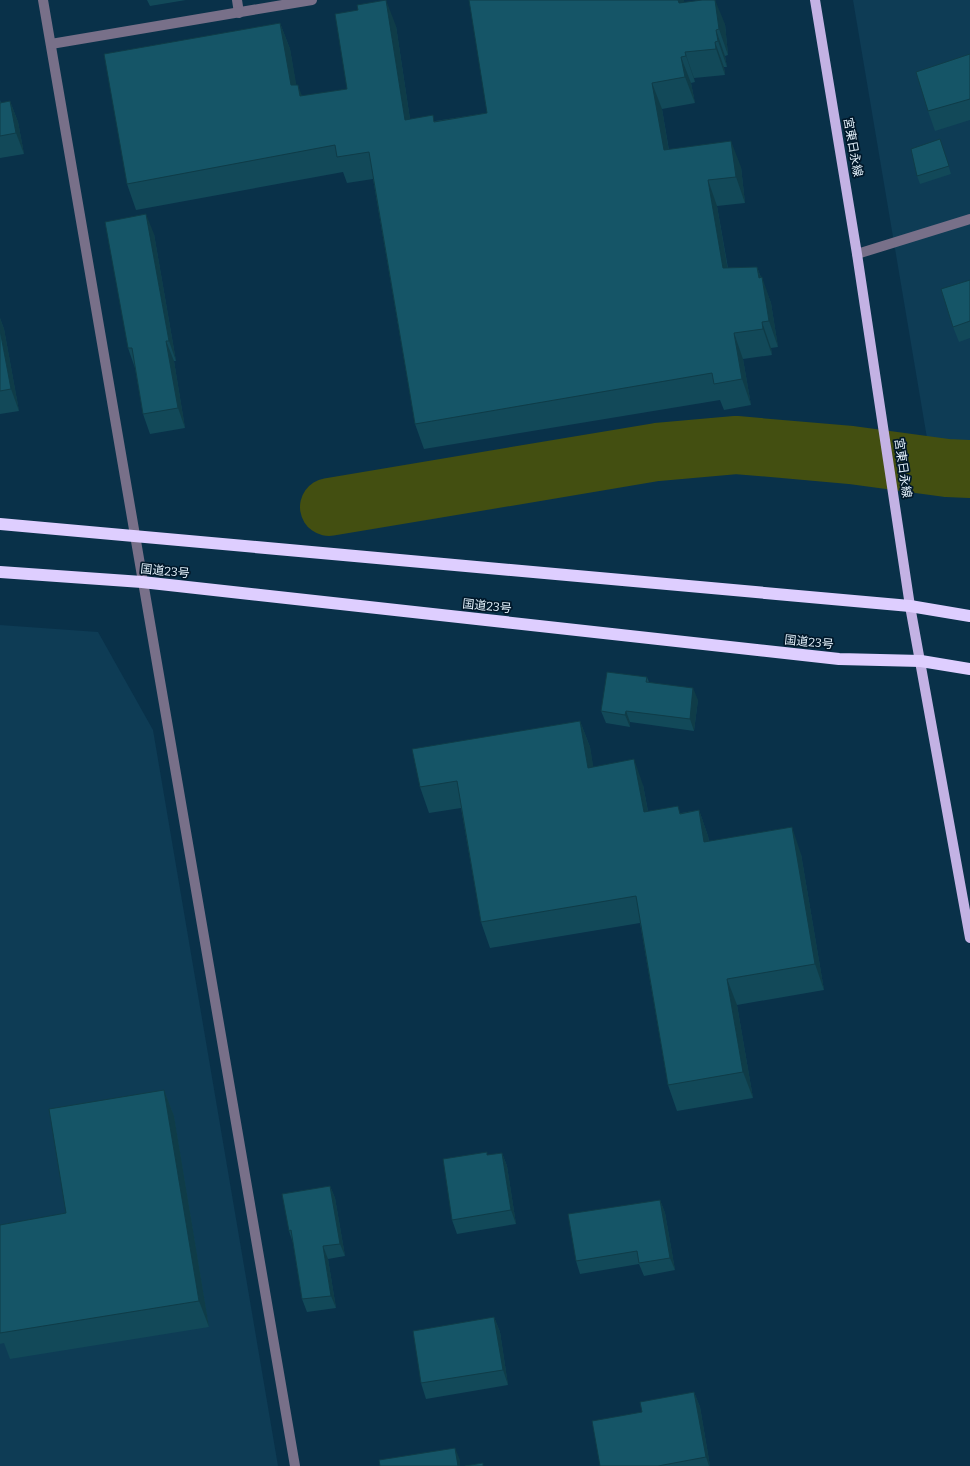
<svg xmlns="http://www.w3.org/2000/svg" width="970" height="1466" viewBox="0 0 970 1466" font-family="Bitter,'Noto Sans JP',serif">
<rect width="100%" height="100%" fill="#093149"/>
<g fill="#0e3c55">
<path d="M 853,0 L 970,0 L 970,449 L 928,444 Z"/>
<path d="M 0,625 L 98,632 L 153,730 L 278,1466 L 0,1466 Z"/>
</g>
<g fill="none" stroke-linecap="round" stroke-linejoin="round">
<path stroke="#434f11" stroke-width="58" d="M 329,507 L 657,452 L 736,445 L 851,455 L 947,468 L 970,469"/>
<g stroke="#787089" stroke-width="10">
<path d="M 43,0 L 295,1466"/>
<path d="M 237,0 L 239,13"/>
<path d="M 51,44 L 312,0"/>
<path d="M 857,254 L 970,219"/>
</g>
<path stroke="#c3b2e4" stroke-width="10" d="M 815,0 L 857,254 L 910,606 L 970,938"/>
<g stroke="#deceff" stroke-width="12">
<path d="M 0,524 L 910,606 L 970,616"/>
<path d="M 0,572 L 142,582 L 839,659 L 921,661 L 970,669"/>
</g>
</g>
<g fill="#124959">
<path d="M 147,0 L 186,0 L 150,6 Z"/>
<path d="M 684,2 L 725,24 L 728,55 L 725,56 L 727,67 L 724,67 L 725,75 L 694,78 L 695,82 L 691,83 L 695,103 L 662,109 L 669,150 L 741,167 L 745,203 L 717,206 L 728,268 L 757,267 L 771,303 L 778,347 L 771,348 L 772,355 L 743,359 L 751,405 L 724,410 L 720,400 L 424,449 L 415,424 L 373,179 L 347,183 L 343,172 L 136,210 L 127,184 L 280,23 L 290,49 L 296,85 L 302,96 L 347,89 L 396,26 L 410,119 L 435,121 L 487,113 Z"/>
<path d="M 970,54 L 970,120 L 935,131 L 928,111 Z"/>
<path d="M 0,100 L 1,103 L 10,101 L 18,122 L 24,154 L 0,158 Z"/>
<path d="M 940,139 L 951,174 L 920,184 L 917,176 Z"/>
<path d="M 154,234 L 176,361 L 174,361 L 185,428 L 150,434 L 143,414 L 135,368 L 128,348 Z"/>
<path d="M 970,280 L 970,338 L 959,342 L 953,327 Z"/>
<path d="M 0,318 L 4,329 L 19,411 L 0,414 Z"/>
<path d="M 647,677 L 649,682 L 698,700 L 694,731 L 630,722 L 630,727 L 606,723 L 601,711 Z"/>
<path d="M 580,721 L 590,747 L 593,767 L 643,785 L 648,811 L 681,813 L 699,810 L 708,836 L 709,841 L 801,854 L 824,990 L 737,1005 L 753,1098 L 677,1111 L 668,1085 L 640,923 L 490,948 L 481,922 L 461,808 L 429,813 L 420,787 Z"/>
<path d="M 164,1090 L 174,1116 L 209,1327 L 10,1359 L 4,1343 L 0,1344 L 0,1225 L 66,1213 Z"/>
<path d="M 502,1153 L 507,1166 L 516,1224 L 457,1234 L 452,1220 L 488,1155 Z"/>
<path d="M 330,1186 L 335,1198 L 345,1256 L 328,1259 L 336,1308 L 307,1312 L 302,1299 L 293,1243 L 289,1231 Z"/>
<path d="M 660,1200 L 665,1213 L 675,1270 L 644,1276 L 639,1264 L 580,1274 L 576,1261 Z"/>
<path d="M 494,1317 L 500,1332 L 508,1385 L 426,1399 L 421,1383 Z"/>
<path d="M 694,1392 L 700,1407 L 710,1466 L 600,1466 L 642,1412 Z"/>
</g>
<g fill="#0f3c48">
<path d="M 386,0 L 396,26 L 414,146 L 405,120 Z"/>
<path d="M 678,0 L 684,0 L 688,29 L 679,3 Z"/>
<path d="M 715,0 L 725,24 L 728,55 L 719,29 Z"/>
<path d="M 280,23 L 290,49 L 301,111 L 291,85 Z"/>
<path d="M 716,30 L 725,56 L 727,67 L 718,41 Z"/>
<path d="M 715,42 L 724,67 L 725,75 L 716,49 Z"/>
<path d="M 685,52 L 694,78 L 695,82 L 686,56 Z"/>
<path d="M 681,57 L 691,83 L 695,103 L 685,77 Z"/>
<path d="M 652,83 L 662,109 L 673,176 L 664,150 Z"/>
<path d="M 298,85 L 307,110 L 300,96 Z"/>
<path d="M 10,101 L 18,122 L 24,154 L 16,133 Z"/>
<path d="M 731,141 L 741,167 L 745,203 L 736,177 Z"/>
<path d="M 708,180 L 717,206 L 732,294 L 723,268 Z"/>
<path d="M 146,214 L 154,234 L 176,361 L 169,341 Z"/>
<path d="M 757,267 L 763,283 L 762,277 L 771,303 L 778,347 L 769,321 L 759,278 Z"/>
<path d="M 0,318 L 4,329 L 19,411 L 11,389 L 0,330 Z"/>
<path d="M 762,322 L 771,348 L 772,355 L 763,329 Z"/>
<path d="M 734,333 L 743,359 L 751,405 L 742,379 Z"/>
<path d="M 166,341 L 174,361 L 185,428 L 178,408 Z"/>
<path d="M 693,688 L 698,700 L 694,731 L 690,719 Z"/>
<path d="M 626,711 L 630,722 L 630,727 L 625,715 Z"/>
<path d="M 580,721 L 590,747 L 598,794 L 588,768 Z"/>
<path d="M 634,759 L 643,785 L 653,838 L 644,812 Z"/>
<path d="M 699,810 L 708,836 L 713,868 L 704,842 Z"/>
<path d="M 792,827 L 801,854 L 824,990 L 815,964 Z"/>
<path d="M 727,979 L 737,1005 L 753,1098 L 743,1072 Z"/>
<path d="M 164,1090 L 174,1116 L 209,1327 L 199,1301 Z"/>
<path d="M 502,1153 L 507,1166 L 516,1224 L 511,1210 Z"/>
<path d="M 330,1186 L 335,1198 L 345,1256 L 340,1244 Z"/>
<path d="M 660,1200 L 665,1213 L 675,1270 L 670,1258 Z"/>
<path d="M 323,1246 L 328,1259 L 336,1308 L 331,1296 Z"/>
<path d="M 494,1317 L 500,1332 L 508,1385 L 503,1370 Z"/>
<path d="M 694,1392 L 700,1407 L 710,1466 L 709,1466 L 706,1457 Z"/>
<path d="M 455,1448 L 460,1460 L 460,1466 L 458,1466 Z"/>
</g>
<g fill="#155567" stroke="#0f3c48">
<path d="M 386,0 L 405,120 L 433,115 L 434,122 L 487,113 L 469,0 L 678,0 L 679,3 L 702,0 L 715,0 L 719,29 L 716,30 L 718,41 L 715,42 L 716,49 L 685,52 L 686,56 L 681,57 L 685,77 L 652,83 L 664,150 L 731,141 L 736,177 L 708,180 L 723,268 L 757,267 L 759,278 L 762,277 L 769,321 L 762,322 L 763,329 L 734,333 L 742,379 L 714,384 L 712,373 L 415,424 L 369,152 L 337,157 L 335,145 L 127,184 L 104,54 L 280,23 L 291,85 L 298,85 L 300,96 L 347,89 L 335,14 L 358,10 L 357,5 Z"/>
<path d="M 970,54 L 970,99 L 928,111 L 916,72 Z"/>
<path d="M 10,101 L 16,133 L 0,136 L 0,103 Z"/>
<path d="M 940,139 L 949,166 L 917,176 L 911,149 Z"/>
<path d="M 146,214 L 169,341 L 166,341 L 178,408 L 143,414 L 132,348 L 128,348 L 105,222 Z"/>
<path d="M 970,280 L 970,321 L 953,327 L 941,289 Z"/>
<path d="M 0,330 L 11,389 L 0,391 Z"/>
<path d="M 607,672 L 647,677 L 646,682 L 693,688 L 690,719 L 626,711 L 625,715 L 601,711 Z"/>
<path d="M 580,721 L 588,768 L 634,759 L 644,812 L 678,806 L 680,814 L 699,810 L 704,842 L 792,827 L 815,964 L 727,979 L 743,1072 L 668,1085 L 636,896 L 481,922 L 457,781 L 420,787 L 412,749 Z"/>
<path d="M 164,1090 L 199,1301 L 0,1333 L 0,1225 L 66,1213 L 49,1109 Z"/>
<path d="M 487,1152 L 487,1155 L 502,1153 L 511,1210 L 452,1220 L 443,1159 Z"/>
<path d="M 330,1186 L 340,1244 L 323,1246 L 331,1296 L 302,1299 L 291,1230 L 289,1231 L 282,1194 Z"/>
<path d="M 660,1200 L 670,1258 L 639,1263 L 637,1251 L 576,1261 L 568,1214 Z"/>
<path d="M 494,1317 L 503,1370 L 421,1383 L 413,1331 Z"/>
<path d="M 694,1392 L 706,1457 L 658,1466 L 600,1466 L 592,1421 L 642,1412 L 640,1402 Z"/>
<path d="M 455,1448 L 458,1466 L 380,1466 L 379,1460 Z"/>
<path d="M 483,1463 L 483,1466 L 465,1466 Z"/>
</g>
<g text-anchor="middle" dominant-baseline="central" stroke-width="3.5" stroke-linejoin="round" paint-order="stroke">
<g font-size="12" fill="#e4f2fc" stroke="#00182a">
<text transform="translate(853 147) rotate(80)">宮東日永線</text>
<text transform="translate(903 468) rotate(82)">宮東日永線</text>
<text transform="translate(165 571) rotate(6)">国道23号</text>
<text transform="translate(487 606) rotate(6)">国道23号</text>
<text transform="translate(809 642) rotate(6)">国道23号</text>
</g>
</g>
</svg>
